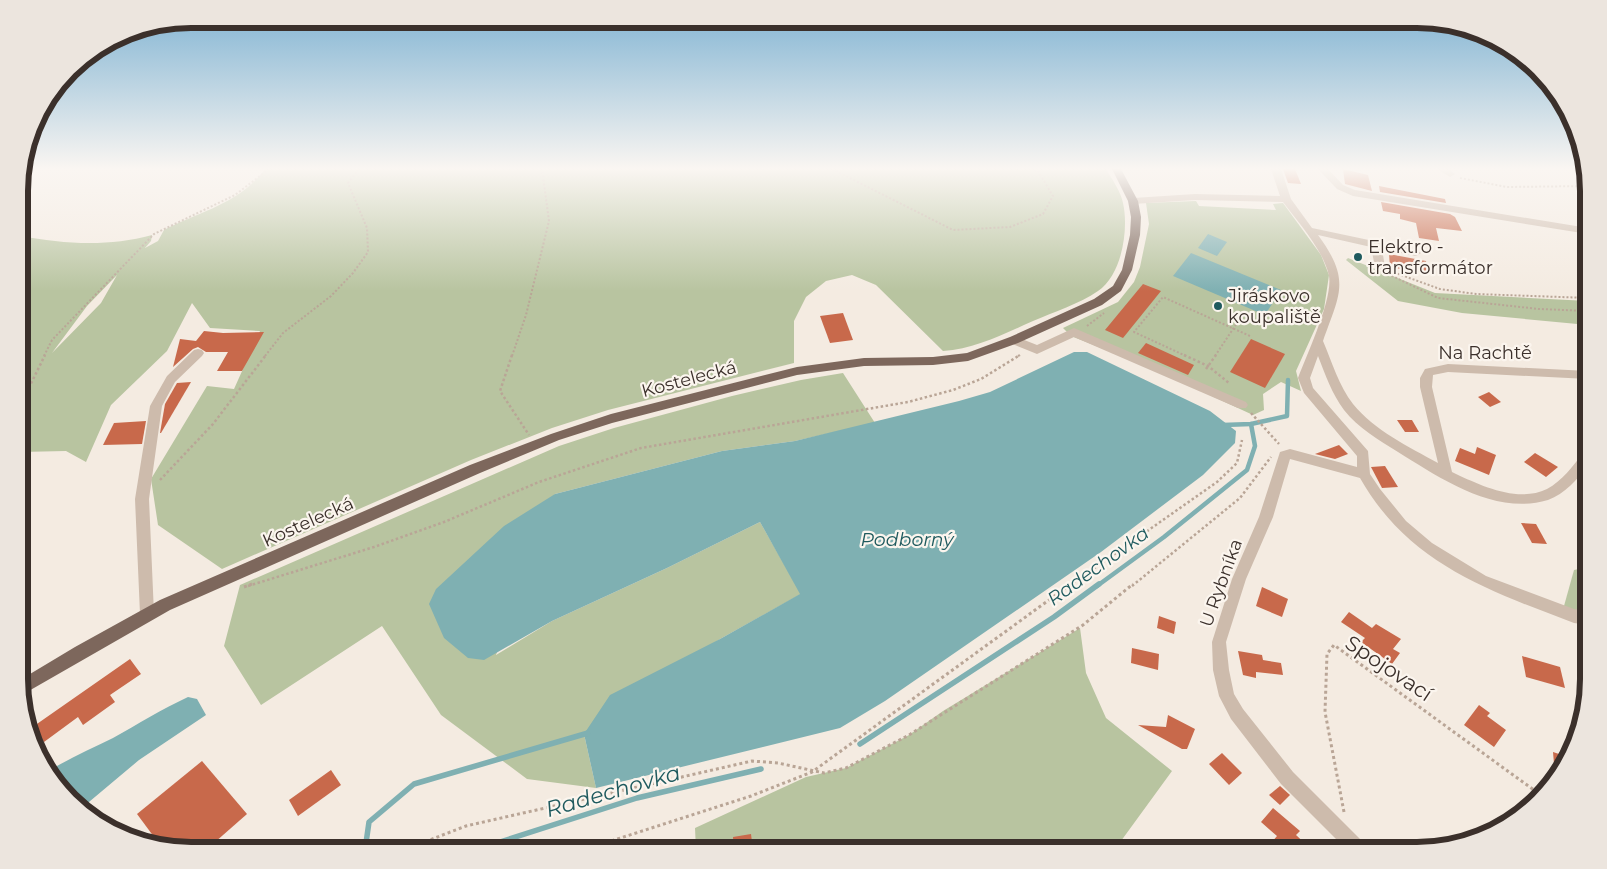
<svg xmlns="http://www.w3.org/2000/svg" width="1607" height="869" viewBox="0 0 1607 869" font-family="Montserrat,sans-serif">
<rect width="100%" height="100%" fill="#f4ebe1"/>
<g fill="#b8c4a0" fill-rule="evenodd">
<path d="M 265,169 L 1106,169 C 1112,179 1121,192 1123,203 C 1129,229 1122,275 1098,291 C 1079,304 1054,312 1033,321 C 1004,334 975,349 943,351 L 876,285 L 852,275 L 826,281 L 806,297 L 794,321 L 794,363 L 608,410 L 552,428 L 471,460 L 222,569 L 158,525 L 151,479 L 207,386 L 234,389 L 260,331 L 210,328 L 192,303 L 167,351 L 111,405 L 86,462 L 66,451 L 20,452 L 20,236 C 65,244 108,247 152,235 L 151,241 L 145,248 L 158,241 L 164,230 C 199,212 241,203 265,169 ZM 117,275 L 101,303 L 52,353 L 87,306 Z"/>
<path d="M 1196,201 L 1199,206 L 1276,210 L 1273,204 L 1283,203 L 1321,255 L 1329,275 L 1324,309 L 1296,371 L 1301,391 L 1281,382 L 1263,394 L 1264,410 L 1253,415 L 1149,367 L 1071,336 L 1063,328 L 1118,302 L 1134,282 L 1140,267 L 1149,224 L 1146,203 Z"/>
<path d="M 1348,258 L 1435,293 L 1588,301 L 1588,325 L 1462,313 L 1398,301 L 1346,260 Z"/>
<path d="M 843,373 L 875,423 L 795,441 L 722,451 L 555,494 L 496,655 L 552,621 L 667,568 L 760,522 L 801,594 L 720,639 L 584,734 L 596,788 L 527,779 L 441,715 L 382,626 L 261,705 L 224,646 L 240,585 L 559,446 L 614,428 L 732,396 L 801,380 Z"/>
<path d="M 1588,567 L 1588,616 L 1564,606 L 1574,570 Z"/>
<path d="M 1080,628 L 1086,673 L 1106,718 L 1172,771 L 1121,841 L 1130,850 L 696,850 L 695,828 L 806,777 L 846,768 L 909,735 L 943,711 Z"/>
</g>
<g fill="#7fb0b2">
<path d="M 1208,234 L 1227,242 L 1217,256 L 1198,248 Z"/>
<path d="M 1191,253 L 1281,290 L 1265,315 L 1173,276 Z"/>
<path d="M 1074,352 L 1087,352 L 1210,411 L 1236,431 L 1235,443 L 1203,475 L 1101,552 L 885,701 L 840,728 L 596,788 L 584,734 L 610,695 L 720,639 L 800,594 L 760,522 L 667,568 L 552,621 L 484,660 L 468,658 L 444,638 L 429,604 L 436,589 L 504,526 L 555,494 L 722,451 L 795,441 L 959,401 L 990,392 Z"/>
<path d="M 188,697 L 197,699 L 206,715 L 139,760 L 83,807 L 48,774 L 47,772 C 68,759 90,749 113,738 C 138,724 162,709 188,697 Z"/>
</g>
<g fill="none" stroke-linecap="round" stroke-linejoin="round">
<g stroke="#7fb0b2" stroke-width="4.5">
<path d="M 1223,425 L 1251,424 L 1287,416 L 1288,380"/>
<path d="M 1097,586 L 1164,537 L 1247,470 L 1255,446 L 1251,424"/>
</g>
<g stroke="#7fb0b2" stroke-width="5.5">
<path d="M 860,744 L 1054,617 L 1099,584"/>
<path d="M 365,850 L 369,822 L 414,784 L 588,733"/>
<path d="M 475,850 L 637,798 L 761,769"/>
</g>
</g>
<g fill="#c8694b">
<path d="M 1283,169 L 1295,169 L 1301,184 L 1288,183 Z"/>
<path d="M 1343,169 L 1368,175 L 1372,191 L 1345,184 Z"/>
<path d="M 1379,186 L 1445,199 L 1446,203 L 1380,192 Z"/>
<path d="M 1381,202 L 1450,214 L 1455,217 L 1462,231 L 1436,228 L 1439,241 L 1419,238 L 1416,223 L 1400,219 L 1400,214 L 1383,211 Z"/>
<path d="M 1389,254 L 1426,261 L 1428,274 L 1390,267 Z"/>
<path d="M 1143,284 L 1161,291 L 1123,338 L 1105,330 Z"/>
<path d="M 843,313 L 853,340 L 830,343 L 820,316 Z"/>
<path d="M 204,331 L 223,333 L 264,332 L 242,371 L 217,371 L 228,352 L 206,352 L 198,347 L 193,349 L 173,367 L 180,339 L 196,341 Z"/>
<path d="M 1251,339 L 1285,354 L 1265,388 L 1230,372 Z"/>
<path d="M 1146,343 L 1194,365 L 1188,375 L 1138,353 Z"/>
<path d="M 191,382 L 161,433 L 160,433 L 165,404 L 177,383 Z"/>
<path d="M 1489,392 L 1501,402 L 1490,407 L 1478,397 Z"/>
<path d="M 1397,420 L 1412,420 L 1419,432 L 1405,432 Z"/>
<path d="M 146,421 L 142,444 L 103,445 L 114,423 Z"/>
<path d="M 1339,445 L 1348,454 L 1335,459 L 1315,454 Z"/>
<path d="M 1477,447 L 1496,455 L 1489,475 L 1455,461 L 1460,448 L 1475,454 Z"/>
<path d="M 1535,453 L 1558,467 L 1546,477 L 1524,462 Z"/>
<path d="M 1385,466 L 1398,487 L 1382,488 L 1371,467 Z"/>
<path d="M 1521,523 L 1536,524 L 1547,544 L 1532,543 Z"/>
<path d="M 1262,587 L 1288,599 L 1282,617 L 1256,606 Z"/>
<path d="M 1349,612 L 1372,628 L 1376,624 L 1401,639 L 1393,649 L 1400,653 L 1392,664 L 1361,642 L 1365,638 L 1341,622 Z"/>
<path d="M 1159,616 L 1176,622 L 1174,634 L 1157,628 Z"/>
<path d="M 1132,648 L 1159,654 L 1158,670 L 1131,663 Z"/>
<path d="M 1238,651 L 1262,655 L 1263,660 L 1281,663 L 1283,675 L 1256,672 L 1256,678 L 1243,675 Z"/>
<path d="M 1522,656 L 1560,667 L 1565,688 L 1526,677 Z"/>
<path d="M 130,659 L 141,674 L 110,695 L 115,702 L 83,725 L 78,717 L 44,742 L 34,726 Z"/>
<path d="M 1479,705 L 1490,713 L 1487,716 L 1506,730 L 1494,747 L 1464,725 Z"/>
<path d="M 1168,715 L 1195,729 L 1187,749 L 1182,749 L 1138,725 L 1166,727 Z"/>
<path d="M 1553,752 L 1568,757 L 1565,764 L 1555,775 Z"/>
<path d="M 1222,753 L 1242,773 L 1229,785 L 1209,764 Z"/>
<path d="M 202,761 L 247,814 L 206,850 L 190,850 L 157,841 L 137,814 Z"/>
<path d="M 331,770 L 341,785 L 298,816 L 289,800 Z"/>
<path d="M 1280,786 L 1290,795 L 1280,805 L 1269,795 Z"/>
<path d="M 1273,808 L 1300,831 L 1296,835 L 1312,850 L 1265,850 L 1277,836 L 1261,822 Z"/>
<path d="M 751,834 L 753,850 L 734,850 L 733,837 Z"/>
</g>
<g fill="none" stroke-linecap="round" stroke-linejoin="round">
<g stroke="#b9a596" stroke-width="2" stroke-dasharray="2 2" stroke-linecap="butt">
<path d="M 832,169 L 953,230 L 1010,227 L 1043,214 L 1053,196 L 1038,171 L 1030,169"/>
<path d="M 1460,178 L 1507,187 L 1588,186"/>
<path d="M 1390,271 L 1440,289 L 1476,294 L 1588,298"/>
<path d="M 1388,274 L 1438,298 L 1539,309 L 1588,311"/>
<path d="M 1087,326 L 1104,313"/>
<path d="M 44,356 L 52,340 L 154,234 L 235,195 L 269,169"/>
<path d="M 265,356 L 283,333 L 331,296 L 353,273 L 368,252 L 367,228 L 348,183 L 359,169"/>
<path d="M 512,356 L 526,315 L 549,221 L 542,169"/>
<path d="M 1018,356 L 1020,355"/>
<path d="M 1186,356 L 1134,332 L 1163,297 L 1250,336"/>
<path d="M 1215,356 L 1243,314"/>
</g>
<g stroke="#b9a596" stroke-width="2.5" stroke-dasharray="2.5 2.5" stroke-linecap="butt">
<path d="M 512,355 L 500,391 L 529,435"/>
<path d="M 1184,355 L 1208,366 L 1229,383"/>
<path d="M 1206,369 L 1216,355"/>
<path d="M 20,406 L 45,355"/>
<path d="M 1251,413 L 1279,444"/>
<path d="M 160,480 L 213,424 L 266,355"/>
<path d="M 248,586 L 374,547 L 444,522 L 539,482 L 641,448 L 908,402 L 953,390 L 981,379 L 1020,355"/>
<path d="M 1069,586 L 1217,482 L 1237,463 L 1242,440"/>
<path d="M 1132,586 L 1240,498 L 1271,457"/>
</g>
<g stroke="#b9a596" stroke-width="3" stroke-dasharray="3 3" stroke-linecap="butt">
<path d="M 244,587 L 252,584"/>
<path d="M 1344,812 L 1325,712 L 1327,654 L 1334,645 L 1538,793"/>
<path d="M 414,846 L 466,826 L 752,761 L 778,763 L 824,773 L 846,768 L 909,735 L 1083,625 L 1133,584"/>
<path d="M 583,850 L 751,796 L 812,772 L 1071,584"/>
</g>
<g fill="#cdbbac" fill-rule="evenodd">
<path d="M 1271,169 L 1281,169 L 1291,199 L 1312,228 L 1416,250 L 1421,253 L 1416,256 L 1382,249 L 1385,267 L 1380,270 L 1375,267 L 1371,247 L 1318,235 C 1351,280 1340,293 1323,341 C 1332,362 1339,386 1353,404 C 1374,430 1409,447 1438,463 L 1420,387 L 1420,378 L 1425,369 L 1448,364 L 1588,371 L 1588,379 L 1448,372 L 1433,375 L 1432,387 L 1452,472 L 1456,474 C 1482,486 1518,503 1547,489 C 1562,481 1573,466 1583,453 L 1588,452 L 1588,466 C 1577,479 1565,494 1548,500 C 1495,516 1440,478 1398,452 C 1379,440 1358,428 1344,410 C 1332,394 1325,374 1318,356 L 1310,378 L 1313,388 L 1368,451 L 1370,474 L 1380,489 L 1406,521 L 1432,543 L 1486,576 L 1574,609 L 1588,611 L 1588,625 L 1574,623 C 1487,590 1408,563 1360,478 L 1290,459 L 1273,517 L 1246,579 L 1226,642 L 1229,670 L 1234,694 L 1243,709 L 1293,772 L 1365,844 L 1368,850 L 1347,850 L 1281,784 L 1231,719 L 1219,696 L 1213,670 L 1212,642 L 1232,579 L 1259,517 L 1280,452 L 1290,449 L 1357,467 L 1357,456 L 1304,393 L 1298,378 C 1307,354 1333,299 1329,276 C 1324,251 1298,222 1283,202 L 1195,200 L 1133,204 L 1128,201 L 1133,198 L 1195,194 L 1280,196 Z"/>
<path d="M 1318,169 L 1328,169 L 1343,185 L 1355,190 L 1588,228 L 1588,234 L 1353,196 L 1337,189 Z"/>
<path d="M 1437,169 L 1449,169 L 1455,174 L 1450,177 Z"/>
<path d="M 1074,328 L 1246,402 L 1248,405 L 1246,408 L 1238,408 L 1074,337 L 1037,354 L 1010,343 L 1008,340 L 1014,336 L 1037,345 Z"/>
<path d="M 198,349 L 202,350 L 204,353 L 202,356 L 175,382 L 162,406 L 149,499 L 154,614 L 152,619 L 147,621 L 142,619 L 140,614 L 135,499 L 150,406 L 167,376 L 194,350 Z"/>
</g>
<path fill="#7d675c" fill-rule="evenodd" d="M 1112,169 L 1121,169 L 1138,201 L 1141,217 L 1140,235 L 1132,270 L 1121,291 L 1102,305 L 1018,343 L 968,361 L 933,365 L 864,366 L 797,375 L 612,423 L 559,440 L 480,473 L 170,610 L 20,696 L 20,680 L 75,647 L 160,600 L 470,465 L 551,434 L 611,414 L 797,367 L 864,358 L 933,357 L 967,353 L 1010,337 L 1094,299 L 1113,286 L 1122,270 L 1130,235 L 1131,217 L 1128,201 Z"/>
</g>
<linearGradient id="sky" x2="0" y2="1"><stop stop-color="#7eb2d2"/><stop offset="0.58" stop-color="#faf6f2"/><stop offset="1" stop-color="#faf6f2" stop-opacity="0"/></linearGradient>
<rect width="1607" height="291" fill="url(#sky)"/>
<g fill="#1f5a5e" stroke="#fbf5ee" stroke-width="2">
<circle cx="1358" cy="257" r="5"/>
<circle cx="1218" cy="306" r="5"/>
</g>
<g text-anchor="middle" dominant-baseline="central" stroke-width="4.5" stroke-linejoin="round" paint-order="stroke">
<g font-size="18" fill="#3b302b" stroke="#fbf5ee" text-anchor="start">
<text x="1368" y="247">Elektro -<tspan x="1368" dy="21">transformátor</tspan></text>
<text x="1228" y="296">Jiráskovo<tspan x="1228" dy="21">koupaliště</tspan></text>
</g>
<g font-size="18" fill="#3b302b" stroke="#fbf5ee">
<text x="1485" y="353">Na Rachtě</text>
<text transform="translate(689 379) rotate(-15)">Kostelecká</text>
<text transform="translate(308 522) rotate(-24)">Kostelecká</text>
<text transform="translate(1221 583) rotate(-70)">U Rybníka</text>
</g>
<g font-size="19" font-style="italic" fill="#1f5a5e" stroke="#fbf5ee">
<text x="907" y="539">Podborný</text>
<text transform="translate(1098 566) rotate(-36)">Radechovka</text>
</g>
<g font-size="21" fill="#3b302b" stroke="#fbf5ee">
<text transform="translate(1389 668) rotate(34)">Spojovací</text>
</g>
<g font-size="22" font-style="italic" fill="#1f5a5e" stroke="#fbf5ee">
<text transform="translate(613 791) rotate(-16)">Radechovka</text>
</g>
</g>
<path d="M0 0H1607V869H0ZM191 28H1417A163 163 0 0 1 1580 191V679A163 163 0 0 1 1417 842H191A163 163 0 0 1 28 679V191A163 163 0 0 1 191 28Z" fill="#ece5de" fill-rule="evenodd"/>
<path fill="none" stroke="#3b302b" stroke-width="6" d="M191 28H1417A163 163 0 0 1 1580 191V679A163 163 0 0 1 1417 842H191A163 163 0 0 1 28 679V191A163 163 0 0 1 191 28Z"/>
</svg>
